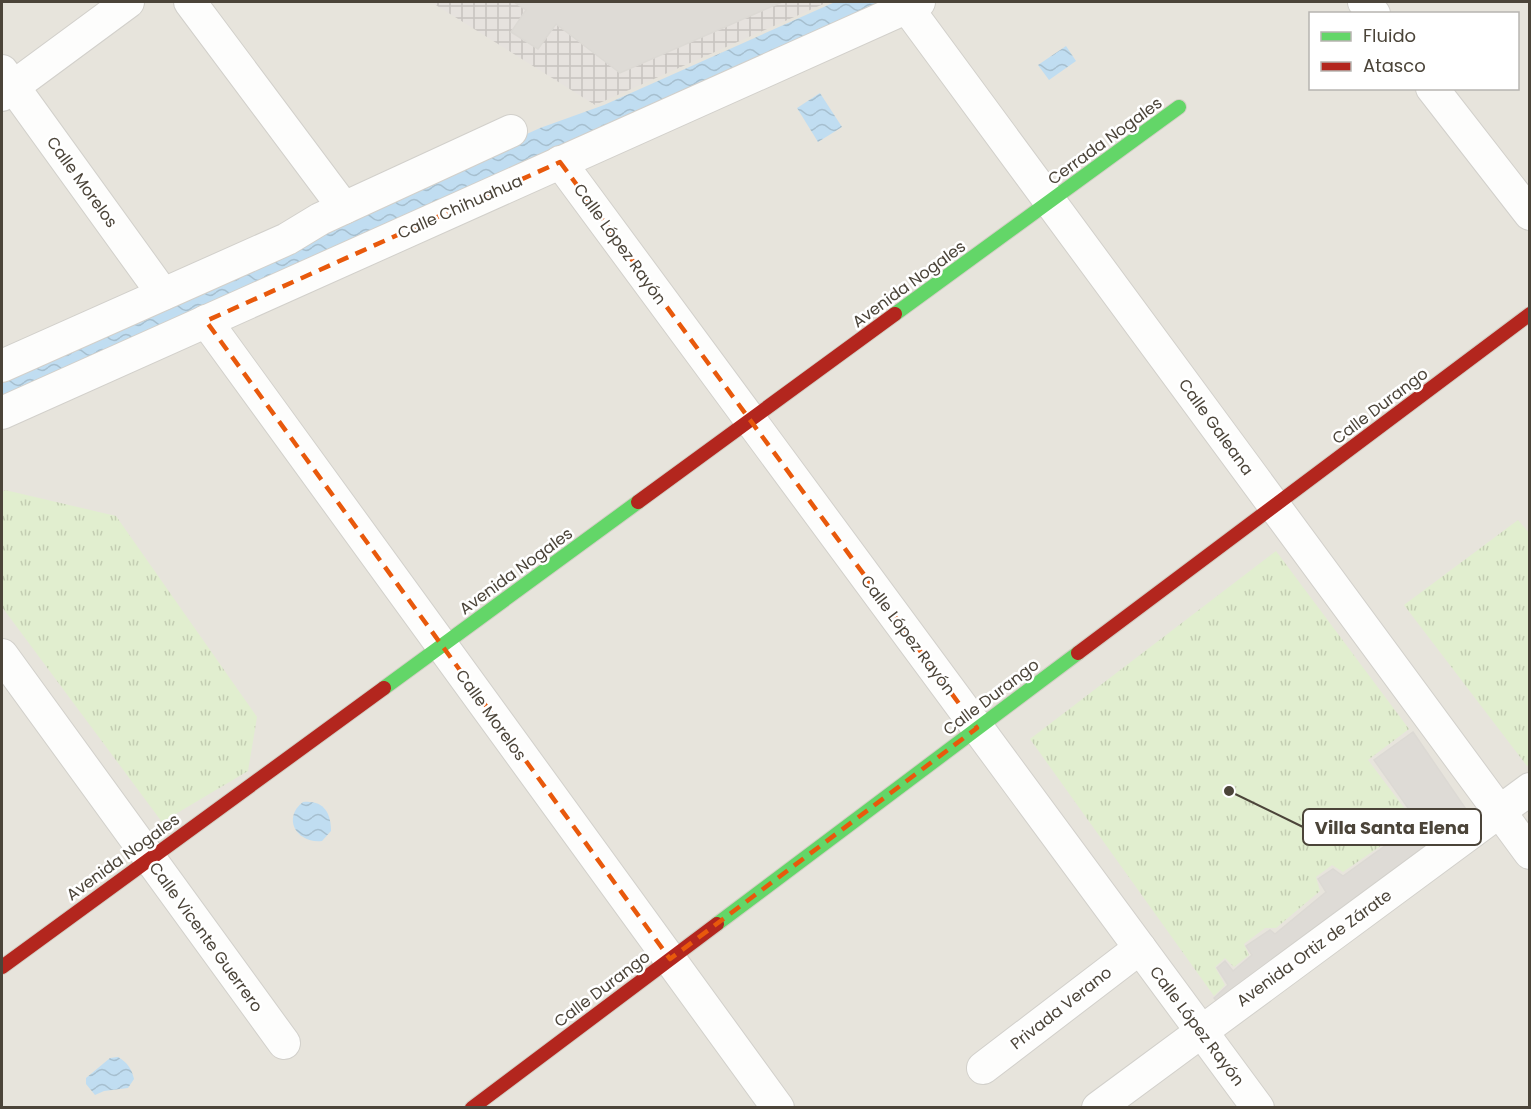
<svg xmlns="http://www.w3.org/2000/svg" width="1531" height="1109" viewBox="0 0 1531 1109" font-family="Poppins,sans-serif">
<defs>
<pattern id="industrial-grid" width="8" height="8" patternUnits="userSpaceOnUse" patternTransform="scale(1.5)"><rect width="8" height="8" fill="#e6e2de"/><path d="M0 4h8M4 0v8" fill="none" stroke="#c7c3bf"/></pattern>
<pattern id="park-tufts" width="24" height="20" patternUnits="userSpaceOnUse" patternTransform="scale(1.5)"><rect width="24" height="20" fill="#e1eecf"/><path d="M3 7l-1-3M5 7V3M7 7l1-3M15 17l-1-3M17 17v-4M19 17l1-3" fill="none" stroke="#c3cdb2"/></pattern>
<pattern id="water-waves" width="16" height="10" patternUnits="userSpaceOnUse" patternTransform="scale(1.5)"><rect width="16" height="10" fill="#c0ddf1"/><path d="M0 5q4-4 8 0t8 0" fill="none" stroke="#a6bfcf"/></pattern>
</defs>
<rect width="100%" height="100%" fill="#f4f2ee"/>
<path fill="#e7e4dc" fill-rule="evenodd" d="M 2,2 L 1529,2 L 1529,1107 L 2,1107 ZM 1310,14 L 1518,14 L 1518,88 L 1310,88 Z"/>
<path fill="url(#industrial-grid)" d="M 431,2 L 828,2 L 595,105 Z"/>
<g fill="url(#park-tufts)">
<path d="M 5,490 L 116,516 L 257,717 L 248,771 L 162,822 L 2,607 L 2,492 Z"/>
<path d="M 1518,520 L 1530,534 L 1530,764 L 1527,766 L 1404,605 Z"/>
<path d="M 1276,551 L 1409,729 L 1368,760 L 1415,822 L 1343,872 L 1332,865 L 1316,877 L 1320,891 L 1276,928 L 1265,928 L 1244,944 L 1249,955 L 1234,967 L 1225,958 L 1215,967 L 1225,985 L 1214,996 L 1030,739 Z"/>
</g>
<g fill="url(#water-waves)">
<path d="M 835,2 L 896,2 L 2,404 L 2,371 L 540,128 L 604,105 Z"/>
<path d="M 1066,46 L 1076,61 L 1049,80 L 1038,65 Z"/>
<path d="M 820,93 L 842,127 L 818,142 L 797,108 Z"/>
<path d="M 303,802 C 323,800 331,812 331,831 L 322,841 C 298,844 281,819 303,802 Z"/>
<path d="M 118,1057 C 127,1062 132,1069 134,1079 L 128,1088 L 104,1091 L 95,1095 L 86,1084 L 86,1078 L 110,1058 Z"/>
</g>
<g fill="#dedbd6" stroke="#dcd9d4" stroke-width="1.5">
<path d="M 514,2 L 782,2 L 620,73 L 556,24 L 538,49 L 511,32 L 526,10 Z"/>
<path d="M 1413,732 L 1470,815 L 1220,1005 L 1214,998 L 1228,985 L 1217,968 L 1225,961 L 1233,971 L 1252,955 L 1246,946 L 1270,930 L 1275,934 L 1326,892 L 1318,879 L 1333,869 L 1343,876 L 1418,822 L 1374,760 Z"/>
</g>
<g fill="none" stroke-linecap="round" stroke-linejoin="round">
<defs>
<g id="street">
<path d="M 190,2 L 344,208"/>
<path d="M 903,2 L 1530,853"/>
<path d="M 1364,2 L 1374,14"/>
<path d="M 2,71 L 163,294"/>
<path d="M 1432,88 L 1530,214"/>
<path d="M 2,95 L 128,2"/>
<path d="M 560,162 L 1258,1108"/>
<path d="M 206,321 L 778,1108"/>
<path d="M 2,366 L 287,239 L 320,219 L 511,131"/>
<path d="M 2,413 L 919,2"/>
<path d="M 2,655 L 284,1043"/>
<path d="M 983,1068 L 1140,948"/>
<path d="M 1098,1108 L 1530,789"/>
</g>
<g id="fast">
<path d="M 895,314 L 1179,107"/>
<path d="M 384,688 L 638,502"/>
<path d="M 717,924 L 1078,653"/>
</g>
<g id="jam">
<path d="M 638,502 L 895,314"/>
<path d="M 1078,653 L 1530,314"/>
<path d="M 2,967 L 384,688"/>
<path d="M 472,1108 L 717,924"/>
</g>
</defs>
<use href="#street" stroke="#d2d0cb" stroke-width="34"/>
<use href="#fast" stroke="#d3cfc5" stroke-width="16"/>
<use href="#jam" stroke="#d3cfc5" stroke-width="16"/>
<use href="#street" stroke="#fdfdfc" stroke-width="32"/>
<use href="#fast" stroke="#63d668" stroke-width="14"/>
<use href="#jam" stroke="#b3261e" stroke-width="14"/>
</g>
<path fill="none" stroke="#e8590c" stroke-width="4.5" stroke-dasharray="12 8" stroke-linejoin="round" d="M 560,162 L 977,728 L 670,959 L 206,321 Z"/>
<g text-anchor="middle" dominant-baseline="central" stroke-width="5" stroke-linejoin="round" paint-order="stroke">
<g font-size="16" fill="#4b4439" stroke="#fff">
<text transform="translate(1105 141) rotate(-36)">Cerrada Nogales</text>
<text transform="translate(82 182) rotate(54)">Calle Morelos</text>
<text transform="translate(460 207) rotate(-24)">Calle Chihuahua</text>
<text transform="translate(620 244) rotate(54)">Calle López Rayón</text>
<text transform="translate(909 284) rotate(-36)">Avenida Nogales</text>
<text transform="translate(1380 406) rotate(-37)">Calle Durango</text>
<text transform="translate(1216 427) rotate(54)">Calle Galeana</text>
<text transform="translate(516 571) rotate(-36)">Avenida Nogales</text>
<text transform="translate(908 635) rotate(53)">Calle López Rayón</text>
<text transform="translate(991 697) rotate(-37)">Calle Durango</text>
<text transform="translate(491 715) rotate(54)">Calle Morelos</text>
<text transform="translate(123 857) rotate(-36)">Avenida Nogales</text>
<text transform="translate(206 937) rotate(54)">Calle Vicente Guerrero</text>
<text transform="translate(1314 948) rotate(-36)">Avenida Ortiz de Zárate</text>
<text transform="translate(602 989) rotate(-37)">Calle Durango</text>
<text transform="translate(1061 1008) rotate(-38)">Privada Verano</text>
<text transform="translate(1197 1026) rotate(53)">Calle López Rayón</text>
</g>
</g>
<path fill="none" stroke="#4b4439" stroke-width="2" d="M1229 791L1303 827"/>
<circle fill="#4b4439" stroke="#fff" stroke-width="2" cx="1229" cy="791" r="6"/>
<rect fill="#fff" stroke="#4b4439" stroke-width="2" x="1303" y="809" width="178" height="36" rx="6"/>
<g font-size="18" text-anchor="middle" font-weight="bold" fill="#4b4439">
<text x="1392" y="834">Villa Santa Elena</text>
</g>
<rect width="1531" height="1109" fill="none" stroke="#4b4439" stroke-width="6"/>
<rect x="1309" y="12" width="210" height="78" fill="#ffffff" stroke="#b7b4b0" stroke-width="1.5"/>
<rect x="1321" y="32" width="30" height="9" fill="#63d668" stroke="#b7b4b0" stroke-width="1.5"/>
<text x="1363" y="42" font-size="18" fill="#4b4439">Fluido</text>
<rect x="1321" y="62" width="30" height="9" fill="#b3261e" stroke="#b7b4b0" stroke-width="1.5"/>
<text x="1363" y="72" font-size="18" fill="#4b4439">Atasco</text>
</svg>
